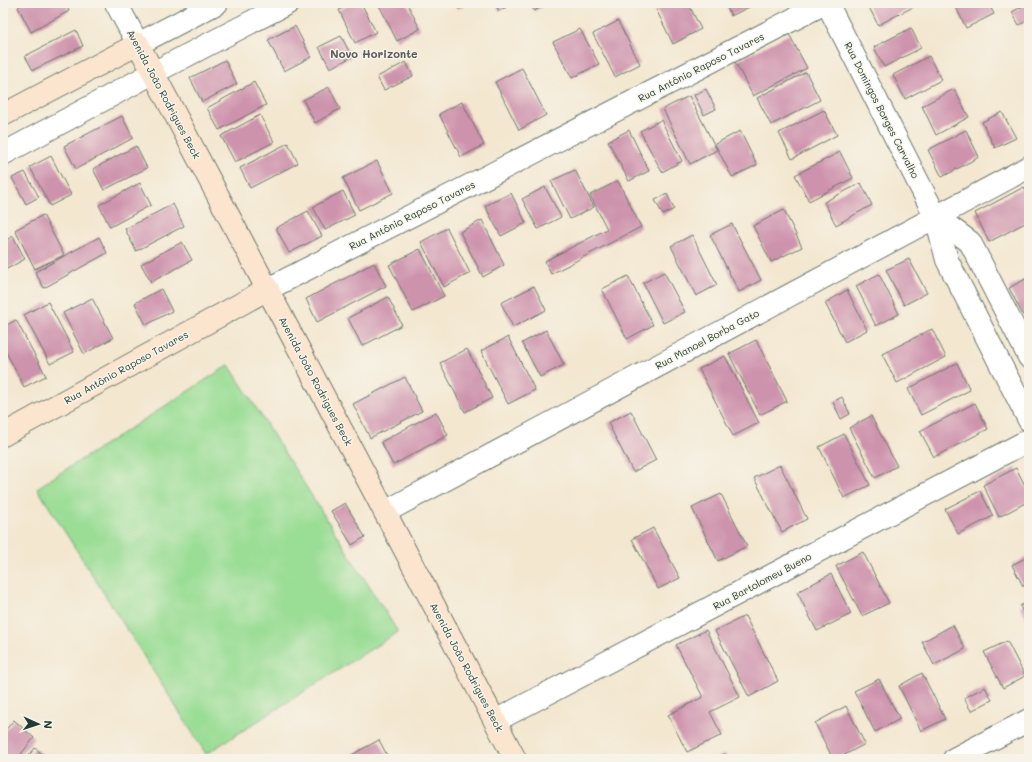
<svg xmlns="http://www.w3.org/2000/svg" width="1032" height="762" viewBox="0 0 1032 762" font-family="Mali,sans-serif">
<rect width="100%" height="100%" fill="#f7f3e8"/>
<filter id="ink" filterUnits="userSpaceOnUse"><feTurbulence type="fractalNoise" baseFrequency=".025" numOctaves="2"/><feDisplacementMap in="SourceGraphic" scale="8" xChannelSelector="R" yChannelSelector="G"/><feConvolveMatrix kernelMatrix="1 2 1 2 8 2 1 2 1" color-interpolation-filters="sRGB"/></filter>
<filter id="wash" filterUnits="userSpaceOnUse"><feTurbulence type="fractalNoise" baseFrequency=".012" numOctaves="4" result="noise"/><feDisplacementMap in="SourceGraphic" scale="16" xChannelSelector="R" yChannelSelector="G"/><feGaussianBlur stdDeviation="0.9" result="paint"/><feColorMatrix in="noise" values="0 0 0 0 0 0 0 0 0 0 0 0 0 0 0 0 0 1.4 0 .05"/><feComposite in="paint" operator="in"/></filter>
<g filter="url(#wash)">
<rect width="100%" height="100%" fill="#f3e7d0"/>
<path fill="#9add94" stroke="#5c8d64" d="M 229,365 L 398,632 L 206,754 L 37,488 Z"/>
<g id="blocks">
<g fill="#cd92ac">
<path d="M 26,3 L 65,3 L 69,11 L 31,32 L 18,7 Z"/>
<path d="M 353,3 L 361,3 L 376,32 L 355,43 L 339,10 Z"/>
<path d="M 378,3 L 407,3 L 420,29 L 397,41 Z"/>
<path d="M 455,3 L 470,3 L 458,9 Z"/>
<path d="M 495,3 L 514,3 L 499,11 Z"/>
<path d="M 530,3 L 550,3 L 534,11 Z"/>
<path d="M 653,3 L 688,3 L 701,29 L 673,44 Z"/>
<path d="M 725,3 L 757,3 L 731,16 Z"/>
<path d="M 867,3 L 921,3 L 878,25 Z"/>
<path d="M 954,3 L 988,3 L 994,14 L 966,28 Z"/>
<path d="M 1029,3 L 1029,20 L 1019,25 L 1012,12 Z"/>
<path d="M 618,21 L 640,64 L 615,77 L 593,34 Z"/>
<path d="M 295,26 L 311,57 L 284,71 L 268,40 Z"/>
<path d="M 911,28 L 921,48 L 884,67 L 874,47 Z"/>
<path d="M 580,29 L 599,64 L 572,78 L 553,42 Z"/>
<path d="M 76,30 L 83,46 L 33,70 L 25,56 Z"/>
<path d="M 789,34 L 807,68 L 753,96 L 735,62 Z"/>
<path d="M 341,36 L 352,57 L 330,68 L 319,47 Z"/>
<path d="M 929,56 L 941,80 L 905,99 L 893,75 Z"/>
<path d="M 225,60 L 237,84 L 202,102 L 190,78 Z"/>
<path d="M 406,62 L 413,76 L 384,90 L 377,77 Z"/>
<path d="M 522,68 L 546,115 L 519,130 L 495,82 Z"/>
<path d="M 806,72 L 820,100 L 771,125 L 757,98 Z"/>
<path d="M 254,82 L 266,105 L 219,130 L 207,108 Z"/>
<path d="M 329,87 L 340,109 L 315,123 L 303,100 Z"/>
<path d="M 706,89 L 716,109 L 704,115 L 694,95 Z"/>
<path d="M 954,89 L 969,117 L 936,135 L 922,106 Z"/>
<path d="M 689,96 L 717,150 L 690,164 L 663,109 Z"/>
<path d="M 462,102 L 484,145 L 461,157 L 439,114 Z"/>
<path d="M 824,110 L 837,135 L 792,159 L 779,133 Z"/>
<path d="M 1002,112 L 1016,138 L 995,148 L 982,122 Z"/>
<path d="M 260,115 L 274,142 L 235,162 L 221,136 Z"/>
<path d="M 122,116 L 133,138 L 76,169 L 64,146 Z"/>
<path d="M 661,120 L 682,161 L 662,172 L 640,131 Z"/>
<path d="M 629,130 L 649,171 L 629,181 L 608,141 Z"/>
<path d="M 966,130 L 979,157 L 942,177 L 928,150 Z"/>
<path d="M 740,131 L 757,165 L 732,177 L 715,144 Z"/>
<path d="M 288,143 L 298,163 L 250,188 L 240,168 Z"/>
<path d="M 136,146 L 147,168 L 104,190 L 93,169 Z"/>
<path d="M 840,152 L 853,178 L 809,201 L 795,175 Z"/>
<path d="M 51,156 L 71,195 L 50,206 L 30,167 Z"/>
<path d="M 377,161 L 393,193 L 359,210 L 343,178 Z"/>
<path d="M 575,170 L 594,207 L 570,219 L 551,181 Z"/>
<path d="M 25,172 L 39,197 L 26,204 L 12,178 Z"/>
<path d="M 618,181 L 641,227 L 551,274 L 545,261 L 607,229 L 590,195 Z"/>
<path d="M 140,183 L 151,205 L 110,227 L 99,205 Z"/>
<path d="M 861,183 L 872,205 L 836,225 L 824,202 Z"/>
<path d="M 545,187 L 561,217 L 538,229 L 522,199 Z"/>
<path d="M 1024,187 L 1029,196 L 1029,221 L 989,242 L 975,213 Z"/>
<path d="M 343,191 L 355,215 L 325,230 L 313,207 Z"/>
<path d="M 511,193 L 526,223 L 501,236 L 485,206 Z"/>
<path d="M 667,194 L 674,209 L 663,215 L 655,200 Z"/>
<path d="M 173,204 L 184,226 L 136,251 L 125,229 Z"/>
<path d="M 784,210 L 802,247 L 771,262 L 753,226 Z"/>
<path d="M 308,211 L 322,236 L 289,253 L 276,228 Z"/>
<path d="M 43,215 L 64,255 L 35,269 L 15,230 Z"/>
<path d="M 482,220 L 504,265 L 483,277 L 460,232 Z"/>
<path d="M 732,224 L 761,280 L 739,292 L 710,235 Z"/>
<path d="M 447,228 L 470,273 L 444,287 L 421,242 Z"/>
<path d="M 692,235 L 717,285 L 696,296 L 671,246 Z"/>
<path d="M 13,236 L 25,259 L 3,271 L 3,242 Z"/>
<path d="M 99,237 L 107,253 L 44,288 L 35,272 Z"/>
<path d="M 182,242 L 192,260 L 151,282 L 141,264 Z"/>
<path d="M 420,249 L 444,296 L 413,312 L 389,265 Z"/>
<path d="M 909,259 L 927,293 L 904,305 L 886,270 Z"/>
<path d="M 374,263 L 386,286 L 317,322 L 306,299 Z"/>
<path d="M 664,272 L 685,312 L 663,323 L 643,283 Z"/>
<path d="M 879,274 L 899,314 L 876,326 L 856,286 Z"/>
<path d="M 628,276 L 653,325 L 627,339 L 602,289 Z"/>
<path d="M 1029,277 L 1029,312 L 1023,315 L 1009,288 Z"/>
<path d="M 534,286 L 546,310 L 513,327 L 501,303 Z"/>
<path d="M 161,289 L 172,311 L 146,325 L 135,303 Z"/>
<path d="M 847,290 L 867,330 L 845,342 L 825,303 Z"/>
<path d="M 388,297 L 402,325 L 362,346 L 348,318 Z"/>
<path d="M 92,298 L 113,338 L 84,354 L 63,313 Z"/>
<path d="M 48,302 L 74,352 L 50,364 L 24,315 Z"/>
<path d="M 16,320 L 46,376 L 24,387 L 3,346 L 3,327 Z"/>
<path d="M 932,329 L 946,357 L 897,383 L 882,354 Z"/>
<path d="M 546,330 L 564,365 L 540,377 L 522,343 Z"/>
<path d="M 508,337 L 535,390 L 508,404 L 481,351 Z"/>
<path d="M 756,340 L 787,401 L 760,415 L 729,354 Z"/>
<path d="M 467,349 L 492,398 L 465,412 L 440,363 Z"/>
<path d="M 725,356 L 759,423 L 733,436 L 699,369 Z"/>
<path d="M 957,363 L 970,390 L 921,415 L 908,389 Z"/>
<path d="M 405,377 L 422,411 L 370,438 L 353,404 Z"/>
<path d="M 842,397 L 850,414 L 841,419 L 833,402 Z"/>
<path d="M 975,403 L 988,429 L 934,457 L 920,431 Z"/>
<path d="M 631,411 L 656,460 L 633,472 L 608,423 Z"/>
<path d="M 436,412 L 448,435 L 393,465 L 381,442 Z"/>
<path d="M 871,416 L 897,466 L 875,478 L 849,428 Z"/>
<path d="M 844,434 L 870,485 L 844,498 L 819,447 Z"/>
<path d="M 780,465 L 807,519 L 782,532 L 754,478 Z"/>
<path d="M 1016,468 L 1029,493 L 1029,501 L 999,517 L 983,485 Z"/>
<path d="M 980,491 L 993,516 L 958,534 L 945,509 Z"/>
<path d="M 721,494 L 747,546 L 718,561 L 692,508 Z"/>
<path d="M 345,503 L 365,537 L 352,545 L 331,511 Z"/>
<path d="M 653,528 L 680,578 L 658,589 L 632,539 Z"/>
<path d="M 863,552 L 889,603 L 862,616 L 836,566 Z"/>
<path d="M 1029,556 L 1029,583 L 1023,586 L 1012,565 Z"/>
<path d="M 831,574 L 851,614 L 817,631 L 797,592 Z"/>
<path d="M 1029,601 L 1029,623 L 1020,606 Z"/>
<path d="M 745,616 L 778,681 L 749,697 L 715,631 Z"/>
<path d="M 953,625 L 965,649 L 934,665 L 922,642 Z"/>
<path d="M 706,630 L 740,697 L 710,712 L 722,735 L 687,752 L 668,715 L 703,697 L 676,645 Z"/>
<path d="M 1007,641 L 1025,676 L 1003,688 L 984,652 Z"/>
<path d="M 922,673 L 945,719 L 921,731 L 899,686 Z"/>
<path d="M 879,679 L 900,719 L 875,732 L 854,691 Z"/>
<path d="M 985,687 L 992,700 L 971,711 L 964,698 Z"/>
<path d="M 846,706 L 865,744 L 837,759 L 833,759 L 815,723 Z"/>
<path d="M 14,720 L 34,738 L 17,759 L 3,759 L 3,733 Z"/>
<path d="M 379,740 L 389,759 L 344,759 Z"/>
<path d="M 35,748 L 48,759 L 26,759 Z"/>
<path d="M 725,754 L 728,759 L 715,759 Z"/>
</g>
</g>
</g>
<g filter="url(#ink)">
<use href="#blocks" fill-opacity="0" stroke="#69786b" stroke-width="1"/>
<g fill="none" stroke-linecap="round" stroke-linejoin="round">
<defs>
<g id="street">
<path d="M 116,3 L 138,44 L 217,3"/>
<path d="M 827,3 L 936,217 L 947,260 L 1029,420"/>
<path d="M 3,154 L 153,73 L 288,3"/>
<path d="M 936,217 L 970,242 L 1029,357"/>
<path d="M 268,289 L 825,3"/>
<path d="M 385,512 L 1029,167"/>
<path d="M 495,721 L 1029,440"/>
<path d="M 954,759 L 1029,720"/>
</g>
<g id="secondary">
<path d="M 3,115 L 138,44 L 515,759"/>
<path d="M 3,435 L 268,289"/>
</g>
</defs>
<use href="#street" stroke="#69786b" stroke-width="24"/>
<use href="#secondary" stroke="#69786b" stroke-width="24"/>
<use href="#street" stroke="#fff" stroke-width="22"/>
<use href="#secondary" stroke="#fce5cf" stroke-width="22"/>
</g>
</g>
<g text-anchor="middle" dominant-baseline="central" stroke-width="3" stroke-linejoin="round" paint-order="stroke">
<g font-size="10" fill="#1f3d34" stroke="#f7f3e8">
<text transform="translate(701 67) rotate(-27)">Rua Antônio Raposo Tavares</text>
<text transform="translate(164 94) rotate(62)">Avenida João Rodrigues Beck</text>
<text transform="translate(882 110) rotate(63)">Rua Domingos Borges Carvalho</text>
<text transform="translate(412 215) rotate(-27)">Rua Antônio Raposo Tavares</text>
<text transform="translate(707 339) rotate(-28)">Rua Manoel Borba Gato</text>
<text transform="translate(126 367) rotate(-29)">Rua Antônio Raposo Tavares</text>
<text transform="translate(316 381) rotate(62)">Avenida João Rodrigues Beck</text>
<text transform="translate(762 581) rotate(-28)">Rua Bartolomeu Bueno</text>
<text transform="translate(467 667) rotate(62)">Avenida João Rodrigues Beck</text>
</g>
<g font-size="11" font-weight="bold" fill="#5c5b5e" stroke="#f7f3e8">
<text x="374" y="53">Novo Horizonte</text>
</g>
</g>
<rect width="1032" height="762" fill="none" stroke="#f7f3e8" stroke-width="16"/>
<g transform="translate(38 724) rotate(93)" stroke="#f7f3e8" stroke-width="3" paint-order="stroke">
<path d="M0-3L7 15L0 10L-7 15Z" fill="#1f3d34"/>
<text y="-6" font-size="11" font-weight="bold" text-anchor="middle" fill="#1f3d34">N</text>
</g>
</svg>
